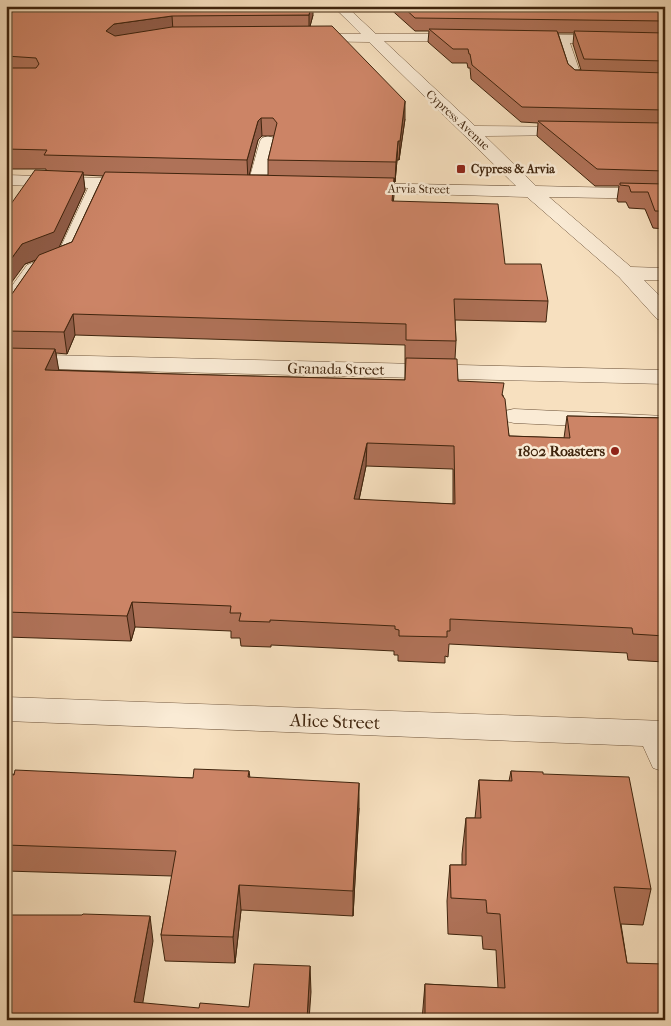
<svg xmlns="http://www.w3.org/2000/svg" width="671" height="1026" viewBox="0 0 671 1026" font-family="'IM FELL French Canon',serif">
<rect width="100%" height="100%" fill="#f7e0bf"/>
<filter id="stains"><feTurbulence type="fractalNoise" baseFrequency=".004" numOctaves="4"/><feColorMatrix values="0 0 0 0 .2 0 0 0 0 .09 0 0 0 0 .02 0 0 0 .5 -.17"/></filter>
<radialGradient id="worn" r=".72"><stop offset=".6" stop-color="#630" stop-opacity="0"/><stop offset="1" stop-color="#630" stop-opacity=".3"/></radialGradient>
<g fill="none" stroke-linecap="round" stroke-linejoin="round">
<defs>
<g id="minor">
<path d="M 333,6 L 346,6 L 376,34 L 471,34 L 473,37 L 471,40 L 466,41 L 384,41 L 475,126 L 582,127 L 584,130 L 582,133 L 576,135 L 485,136 L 536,186 L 665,189 L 665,199 L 549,197 L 631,267 L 665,268 L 665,280 L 644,280 L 665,301 L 665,320 L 657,319 L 619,277 L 527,197 L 352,192 L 349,188 L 352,184 L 358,183 L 516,186 L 369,42 L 301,41 L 299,38 L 306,34 L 361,34 Z"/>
<path d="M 521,34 L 665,36 L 665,44 L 570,43 L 581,75 L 665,77 L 665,85 L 573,82 L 568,77 L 557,42 L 516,41 L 514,38 L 516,35 Z"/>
<path d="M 268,136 L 274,138 L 276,141 L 265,187 L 262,191 L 256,192 L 250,191 L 247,187 L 260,141 L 262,138 Z"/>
<path d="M 6,175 L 137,179 L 143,180 L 146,184 L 143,188 L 105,188 L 73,261 L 41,273 L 14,314 L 6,315 L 6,294 L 27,265 L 58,253 L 88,188 L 6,185 Z"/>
<path d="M 6,354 L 665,370 L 665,384 L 6,368 Z"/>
<path d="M 514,409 L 665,416 L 665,430 L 514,423 L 505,421 L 502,416 L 505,411 Z"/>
<path d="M 6,697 L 665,721 L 665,772 L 653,768 L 643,746 L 6,721 Z"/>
</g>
</defs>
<use href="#minor" stroke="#6d533a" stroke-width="1"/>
<use href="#minor" fill="#faebd5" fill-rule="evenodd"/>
</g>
<g fill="#af7258" stroke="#3f240d" fill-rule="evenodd">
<path d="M 387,6 L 665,6 L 665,229 L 653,228 L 645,209 L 629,208 L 626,202 L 618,202 L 617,200 L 619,186 L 595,186 L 537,136 L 538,123 L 521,122 L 471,79 L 470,68 L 468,68 L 467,63 L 452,63 L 428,42 L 429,31 L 415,31 ZM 558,33 L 574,33 L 573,44 L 581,70 L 575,70 L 568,64 Z"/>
<path d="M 6,15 L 313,15 L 310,26 L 405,119 L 399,160 L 397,160 L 395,182 L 394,182 L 393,201 L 505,264 L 548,301 L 546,322 L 455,320 L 456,341 L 455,359 L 458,381 L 503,395 L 509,436 L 564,438 L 567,416 L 665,418 L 665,662 L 628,660 L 627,653 L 449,644 L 448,657 L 445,656 L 445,663 L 398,661 L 398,655 L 394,655 L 394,651 L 271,645 L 271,647 L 241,646 L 240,638 L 231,638 L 231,631 L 135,627 L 131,641 L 6,637 L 6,295 L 12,294 L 36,260 L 25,264 L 46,170 L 46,169 L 6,169 ZM 262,136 L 274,136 L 268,160 L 268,175 L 249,175 L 258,140 ZM 83,175 L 103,176 L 72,242 L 59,247 L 85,190 ZM 75,335 L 405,345 L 405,380 L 173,374 L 58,370 L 56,353 L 67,354 ZM 366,466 L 453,469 L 453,504 L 359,500 Z"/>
<path d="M 249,771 L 250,778 L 359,808 L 353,916 L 241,910 L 235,963 L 165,961 L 161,935 L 172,876 L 6,871 L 6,774 L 193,778 Z"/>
<path d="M 511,771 L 543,774 L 651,889 L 643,925 L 621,924 L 627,963 L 665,1020 L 422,1020 L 425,984 L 498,988 L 496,950 L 483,949 L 482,936 L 448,934 L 447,901 L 450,865 L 462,865 L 462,854 L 466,818 L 475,818 L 479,780 L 509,781 Z"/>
</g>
<g fill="#8f5c47" stroke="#3f240d">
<path d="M 311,6 L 313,6 L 313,15 L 309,30 L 309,15 Z"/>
<path d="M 172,16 L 173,31 L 116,40 L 106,31 L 114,24 Z"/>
<path d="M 405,101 L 405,119 L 399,160 L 400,141 Z"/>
<path d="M 261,118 L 262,136 L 258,140 L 248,180 L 247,160 L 258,121 Z"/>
<path d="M 398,141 L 397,160 L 395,182 L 396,162 Z"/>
<path d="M 83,172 L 85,190 L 57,252 L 25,264 L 6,290 L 6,266 L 22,244 Z"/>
<path d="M 394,178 L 394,196 L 391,220 L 392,201 Z"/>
<path d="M 73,314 L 75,335 L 67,354 L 64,332 Z"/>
<path d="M 55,349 L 59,371 L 45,370 Z"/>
<path d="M 367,443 L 366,466 L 354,523 L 354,499 Z"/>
<path d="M 132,602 L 135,627 L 131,641 L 127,616 Z"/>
<path d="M 359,783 L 359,808 L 353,916 L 353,891 Z"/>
<path d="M 239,885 L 241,910 L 235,963 L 233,937 Z"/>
<path d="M 150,916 L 153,941 L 140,1020 L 134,1002 Z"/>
<path d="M 310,966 L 311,992 L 309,1020 L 307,1020 Z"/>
</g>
<g fill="#cc8466" stroke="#3f240d" fill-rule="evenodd">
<path d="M 16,6 L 311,6 L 309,15 L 172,16 L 114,24 L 106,31 L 115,36 L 172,27 L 332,26 L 405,101 L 400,141 L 398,141 L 396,162 L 268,160 L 277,123 L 273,118 L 261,118 L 258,121 L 247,160 L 44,155 L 47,150 L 6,149 L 6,68 L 36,68 L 39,64 L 36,58 L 6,56 L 6,15 Z"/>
<path d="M 402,6 L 665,6 L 665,21 L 415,18 Z"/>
<path d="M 429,29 L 557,31 L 568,64 L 575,70 L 665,73 L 665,110 L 522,107 L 472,65 L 470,54 L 469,54 L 468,49 L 453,49 Z"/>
<path d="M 574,31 L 665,33 L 665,61 L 584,59 Z"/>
<path d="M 538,121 L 665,123 L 665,171 L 597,169 Z"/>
<path d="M 35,170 L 83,172 L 54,232 L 22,244 L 6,266 L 6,211 Z"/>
<path d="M 105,172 L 394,178 L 392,201 L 498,204 L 505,264 L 541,264 L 548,301 L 454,299 L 456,341 L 406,340 L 406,324 L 73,314 L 64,332 L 6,331 L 6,295 L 12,294 L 39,255 L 72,242 Z"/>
<path d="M 620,183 L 665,184 L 665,211 L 655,211 L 648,192 L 631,192 L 629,186 L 620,185 Z"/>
<path d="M 6,348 L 55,349 L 45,370 L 173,374 L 405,380 L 406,358 L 457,359 L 458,381 L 504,383 L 502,395 L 505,399 L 509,436 L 570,438 L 567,416 L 665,418 L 665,636 L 633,634 L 632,628 L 450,619 L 450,631 L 447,631 L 447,637 L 399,636 L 399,630 L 395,629 L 395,626 L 270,620 L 270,622 L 239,621 L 241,613 L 230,613 L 231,606 L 132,602 L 127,616 L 6,612 ZM 367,443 L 454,446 L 455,504 L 354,499 Z"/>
<path d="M 194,769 L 249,771 L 248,777 L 359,783 L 353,891 L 239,885 L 233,937 L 161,935 L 176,851 L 6,845 L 6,774 L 14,775 L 15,770 L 193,778 Z"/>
<path d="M 511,771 L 543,772 L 543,774 L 629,777 L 651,889 L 614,887 L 627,963 L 665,964 L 665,1020 L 425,1020 L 425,984 L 505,988 L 500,914 L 487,913 L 486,900 L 451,898 L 450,865 L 466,865 L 466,818 L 481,818 L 479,780 L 512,781 Z"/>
<path d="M 83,914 L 150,916 L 134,1002 L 199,1008 L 200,1003 L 249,1007 L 254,964 L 310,966 L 307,1020 L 6,1020 L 6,915 L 82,915 Z"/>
</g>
<g fill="#8f2418" stroke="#faebd5" stroke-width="2">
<rect x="456" y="164" width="10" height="10" rx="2.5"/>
<circle cx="615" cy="451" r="5"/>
</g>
<g text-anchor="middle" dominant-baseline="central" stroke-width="5" stroke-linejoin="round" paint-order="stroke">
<g font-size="12" fill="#3f240d" stroke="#faebd5">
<text transform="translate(458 120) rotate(43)">Cypress Avenue</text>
<text transform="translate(419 189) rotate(1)">Arvia Street</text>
</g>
<g font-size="12" font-weight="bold" fill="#3f240d" stroke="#faebd5" text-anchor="start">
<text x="471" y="169">Cypress &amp; Arvia</text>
</g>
<g font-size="15" fill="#3f240d" stroke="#faebd5">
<text transform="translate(336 369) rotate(1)">Granada Street</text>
</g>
<g font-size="15" font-weight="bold" fill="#3f240d" stroke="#faebd5" text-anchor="end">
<text x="605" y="451">1802 Roasters</text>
</g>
<g font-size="18" fill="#3f240d" stroke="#faebd5">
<text transform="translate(335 722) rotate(2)">Alice Street</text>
</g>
</g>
<rect width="671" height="1026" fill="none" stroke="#f7e0bf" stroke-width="25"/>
<rect x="8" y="8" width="656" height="1011" fill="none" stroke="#3f240d" stroke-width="2.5"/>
<rect x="12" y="12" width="646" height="1001" fill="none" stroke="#3f240d"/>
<rect width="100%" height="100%" filter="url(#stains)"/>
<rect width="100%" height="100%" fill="url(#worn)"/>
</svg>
